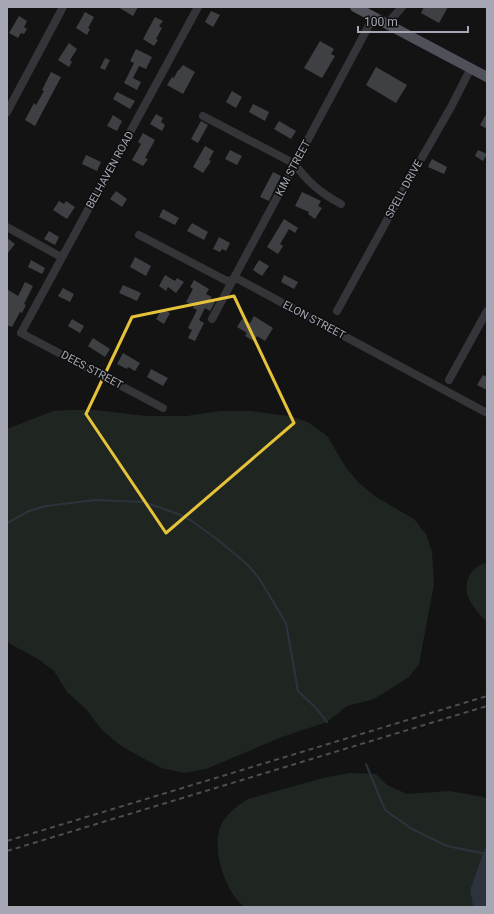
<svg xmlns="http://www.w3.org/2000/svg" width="494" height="914" viewBox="0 0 494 914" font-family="Roboto,sans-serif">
<rect width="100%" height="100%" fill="#131314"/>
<g fill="#1f2621">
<path d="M 69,410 L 95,410 L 146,416 L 187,416 L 220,411 L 251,411 L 289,416 L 308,422 L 327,436 L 347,469 L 359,483 L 376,497 L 414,519 L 426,534 L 432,552 L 434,584 L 419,664 L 409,677 L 374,699 L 347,706 L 327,722 L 282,737 L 206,769 L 184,773 L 161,768 L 121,746 L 102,730 L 86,709 L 67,692 L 54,671 L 38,659 L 7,642 L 7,429 L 53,411 Z"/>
<path d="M 487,563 L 487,622 C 480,615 472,606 468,597 C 463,582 471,565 487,563 Z"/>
<path d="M 350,773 L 376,774 L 387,785 L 407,794 L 450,791 L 483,797 L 487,799 L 487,845 L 483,853 L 470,890 L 473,907 L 246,907 C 232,901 222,873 219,859 C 217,850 217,837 220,828 C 224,815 237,806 248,799 L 327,777 Z"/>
</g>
<path fill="#2d333c" d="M 487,845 L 487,907 L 473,907 L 470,890 L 483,853 Z"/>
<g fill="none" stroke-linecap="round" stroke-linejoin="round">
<g stroke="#2d333c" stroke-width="2">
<path d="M 7,523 L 29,511 L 46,506 L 95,500 L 144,502 L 178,514 L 192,521 L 218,540 L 248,565 L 259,578 L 286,623 L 298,691 L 316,708 L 327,722"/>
<path d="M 366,764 L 385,810 L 412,829 L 447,846 L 487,854"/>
</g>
</g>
<g fill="#3f4044">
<path d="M 118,7 L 138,7 L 133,16 Z"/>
<path d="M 424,7 L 448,7 L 439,23 L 421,13 Z"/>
<path d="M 211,11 L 220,15 L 213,27 L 205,22 Z"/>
<path d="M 85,12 L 94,17 L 88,28 L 90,29 L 87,35 L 76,28 Z"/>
<path d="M 19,16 L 27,21 L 24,27 L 27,29 L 24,34 L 21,33 L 18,38 L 9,33 Z"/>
<path d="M 155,17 L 163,21 L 159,26 L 162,28 L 156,39 L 158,40 L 154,46 L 143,39 Z"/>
<path d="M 320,41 L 334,49 L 331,54 L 335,56 L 322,78 L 304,68 Z"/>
<path d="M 69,43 L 77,49 L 70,60 L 72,62 L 69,67 L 58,60 Z"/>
<path d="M 136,49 L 152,57 L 146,69 L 139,66 L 133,78 L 141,82 L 137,90 L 124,83 L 134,63 L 130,61 Z"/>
<path d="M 105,58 L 110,60 L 105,70 L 100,68 Z"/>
<path d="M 183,65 L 195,72 L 183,94 L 167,85 L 172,77 L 174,78 L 178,70 L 179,70 Z"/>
<path d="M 376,67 L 407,85 L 396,103 L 366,85 Z"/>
<path d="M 51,72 L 61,77 L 35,126 L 25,120 L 34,103 L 36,105 L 44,91 L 42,90 Z"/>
<path d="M 232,91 L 242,97 L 236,108 L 226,102 Z"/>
<path d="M 117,92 L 135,101 L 130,109 L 113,99 Z"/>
<path d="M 253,104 L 269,112 L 265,121 L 249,112 Z"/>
<path d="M 487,113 L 487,129 L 480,125 Z"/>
<path d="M 156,114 L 163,118 L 161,122 L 165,125 L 162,131 L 150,124 Z"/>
<path d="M 113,115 L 122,121 L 117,131 L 107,126 Z"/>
<path d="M 201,121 L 208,125 L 198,143 L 191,139 Z"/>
<path d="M 279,121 L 296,131 L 291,139 L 274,129 Z"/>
<path d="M 143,133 L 155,140 L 145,158 L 148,159 L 143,166 L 132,160 L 141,144 L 138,142 Z"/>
<path d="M 205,146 L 214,151 L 209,160 L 211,161 L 203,173 L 193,167 Z"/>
<path d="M 230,150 L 242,156 L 237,165 L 225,159 Z"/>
<path d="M 478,150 L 487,154 L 483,161 L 475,156 Z"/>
<path d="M 86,155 L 101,162 L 97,171 L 82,164 Z"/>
<path d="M 432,159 L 447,167 L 444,174 L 428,167 Z"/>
<path d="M 273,172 L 281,176 L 269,201 L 260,197 Z"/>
<path d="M 116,191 L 127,199 L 122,207 L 110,199 Z"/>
<path d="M 302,192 L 321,201 L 318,206 L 322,208 L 315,219 L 308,214 L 309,212 L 295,206 Z"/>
<path d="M 59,201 L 64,204 L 66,201 L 75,207 L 67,219 L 53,210 Z"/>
<path d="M 163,209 L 179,218 L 175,225 L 159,217 Z"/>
<path d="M 284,219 L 298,228 L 295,233 L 289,229 L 280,244 L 283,246 L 278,254 L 267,247 Z"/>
<path d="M 192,223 L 208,232 L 204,240 L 187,231 Z"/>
<path d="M 49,231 L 59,237 L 55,245 L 44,239 Z"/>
<path d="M 219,237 L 230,243 L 226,251 L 222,249 L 220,252 L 213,249 Z"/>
<path d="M 7,238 L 15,244 L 7,254 Z"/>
<path d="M 135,257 L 151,266 L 146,276 L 130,267 Z"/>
<path d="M 31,260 L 45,268 L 42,274 L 28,267 Z"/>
<path d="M 259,260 L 269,266 L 262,276 L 253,270 Z"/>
<path d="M 165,275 L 175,281 L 177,278 L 184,282 L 176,293 L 168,287 L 166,291 L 159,286 Z"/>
<path d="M 284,275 L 298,282 L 294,289 L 281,282 Z"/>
<path d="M 194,280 L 209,289 L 206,294 L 212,297 L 210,299 L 215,302 L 210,311 L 205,308 L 199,320 L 204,323 L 195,341 L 188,338 L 192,330 L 188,328 L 197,310 L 193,308 L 194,306 L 186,302 L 193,289 L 190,287 Z"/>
<path d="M 25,282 L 33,286 L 24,304 L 26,305 L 22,313 L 20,312 L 12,327 L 7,325 L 7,289 L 18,296 Z"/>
<path d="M 123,285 L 141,293 L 137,301 L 119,293 Z"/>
<path d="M 63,288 L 74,294 L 70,302 L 58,296 Z"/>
<path d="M 162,309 L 170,313 L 164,324 L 156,319 Z"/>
<path d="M 254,316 L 273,328 L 265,341 L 257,336 L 254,341 L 245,336 L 247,333 L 237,327 L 242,319 L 250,323 Z"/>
<path d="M 72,319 L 84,326 L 80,333 L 68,326 Z"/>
<path d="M 93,338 L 110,349 L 105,357 L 88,346 Z"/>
<path d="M 123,353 L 140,363 L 135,371 L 128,367 L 127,369 L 117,364 Z"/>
<path d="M 151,369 L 168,378 L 163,386 L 147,377 Z"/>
<path d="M 483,375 L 487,377 L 487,390 L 477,385 Z"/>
</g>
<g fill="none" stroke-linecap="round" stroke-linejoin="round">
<g stroke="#343439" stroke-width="8">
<path d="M 387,24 L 402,7"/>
<path d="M 7,112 L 63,7"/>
<path d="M 203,116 L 295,164 C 307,182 322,194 341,204"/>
<path d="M 7,227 L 61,257"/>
<path d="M 139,235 L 227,281 L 238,279 L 487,413"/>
<path d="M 337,311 L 408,182 L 451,107 L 471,68"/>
<path d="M 212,319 L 374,16"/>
<path d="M 449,380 L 487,311"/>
<path d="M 163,408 L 21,333 L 198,7"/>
</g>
<path stroke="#505158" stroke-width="10" d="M 355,7 L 487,77"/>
<g stroke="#4d4e54" stroke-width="2" stroke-dasharray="5 4" stroke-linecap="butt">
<path d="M 7,841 L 487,696"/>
<path d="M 7,851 L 487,706"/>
</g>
</g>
<path fill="none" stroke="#e6c238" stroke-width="3" stroke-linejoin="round" d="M 234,296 L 294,423 L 166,533 L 86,414 L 132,317 Z"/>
<g text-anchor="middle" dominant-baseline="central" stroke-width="3.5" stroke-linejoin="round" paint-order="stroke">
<g font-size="11" fill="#a5a7b4" stroke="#0e0e0f">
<text transform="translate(293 168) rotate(-62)">KIM STREET</text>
<text transform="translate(110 170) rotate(-61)">BELHAVEN ROAD</text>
<text transform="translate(404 189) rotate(-61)">SPELL DRIVE</text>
<text transform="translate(314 320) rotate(28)">ELON STREET</text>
<text transform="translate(92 370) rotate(28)">DEES STREET</text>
</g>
</g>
<rect width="494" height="914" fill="none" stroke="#a5a7b4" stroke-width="16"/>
<path d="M358 26v6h110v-6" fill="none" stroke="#a5a7b4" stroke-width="2"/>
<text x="364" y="26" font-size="12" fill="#a5a7b4" stroke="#0e0e0f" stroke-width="3" paint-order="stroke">100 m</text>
</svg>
